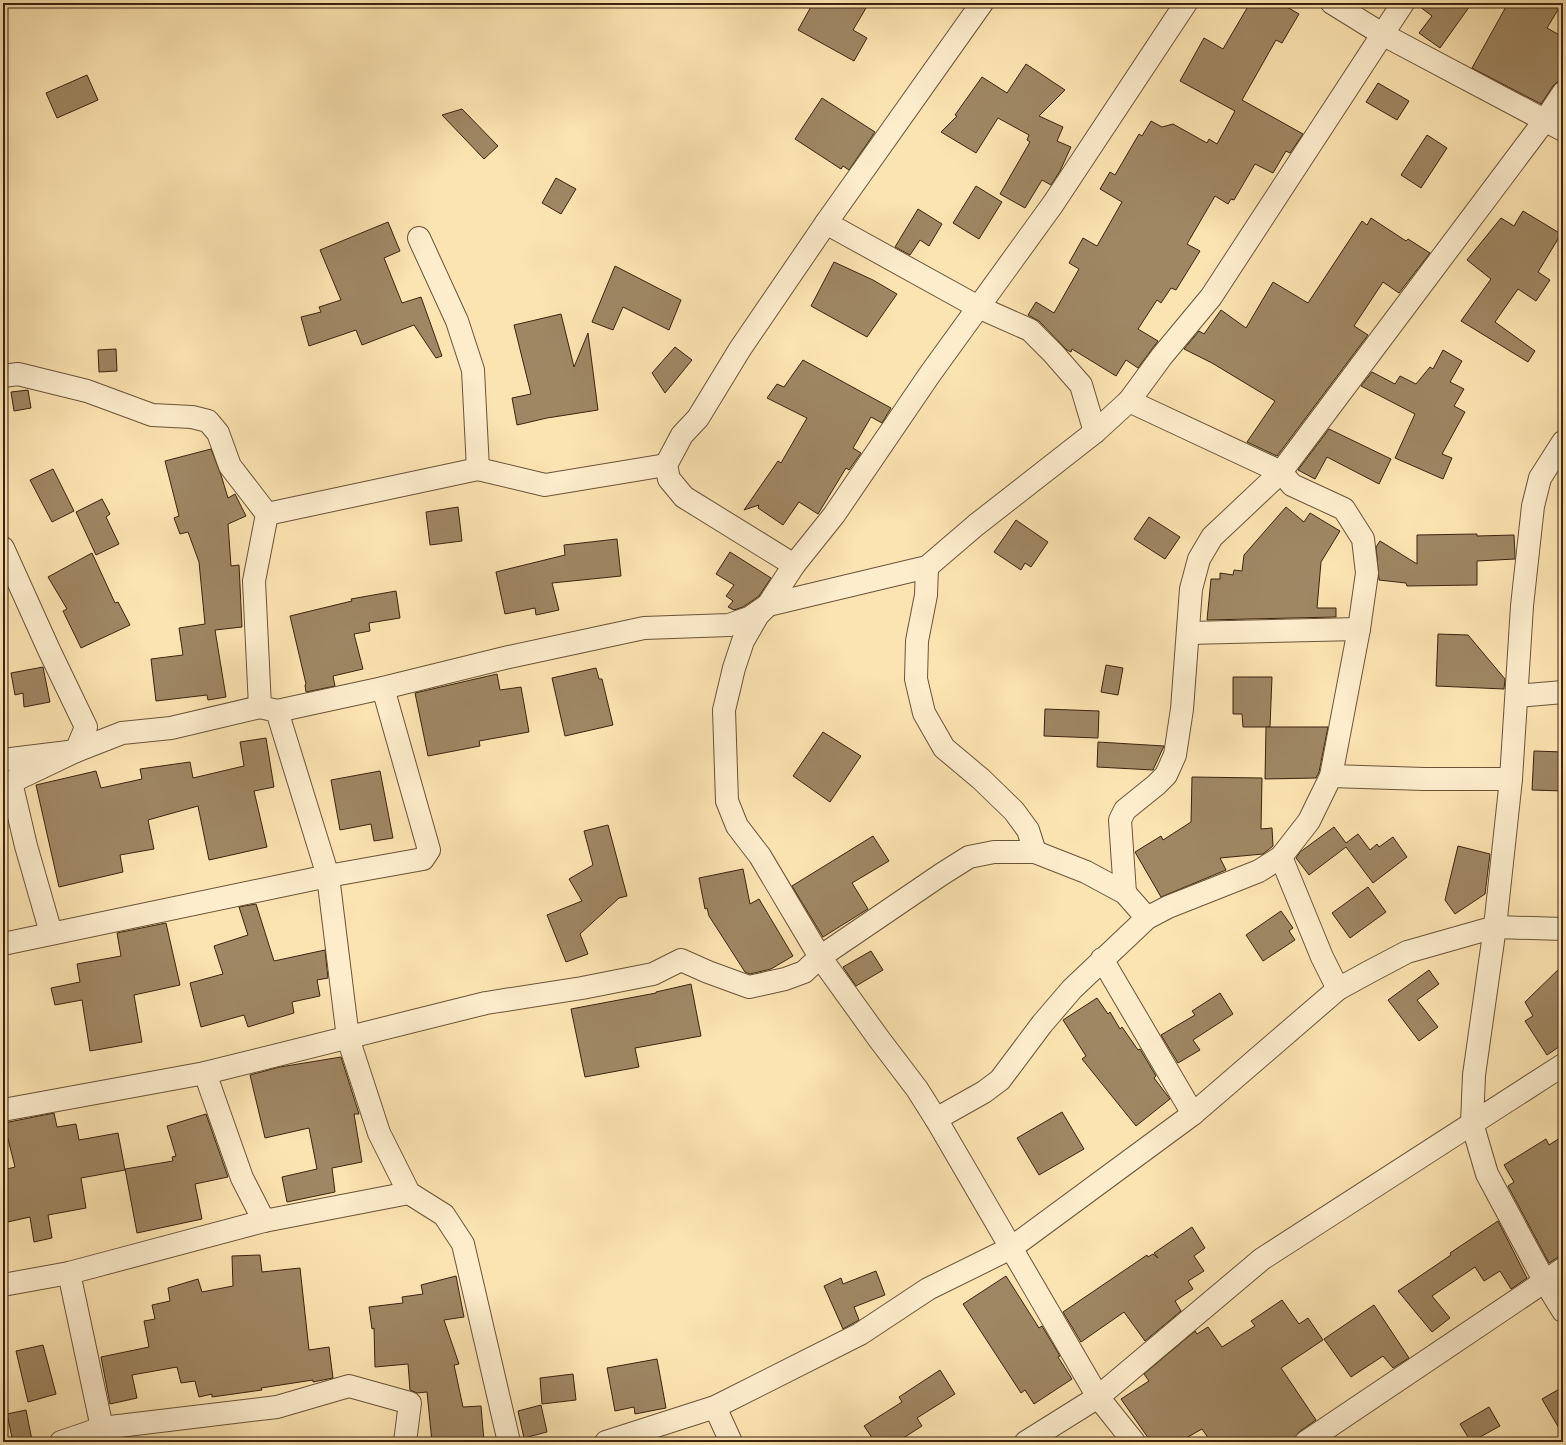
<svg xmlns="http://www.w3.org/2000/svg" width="1566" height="1445" viewBox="0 0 1566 1445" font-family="'Gentium Book Plus',serif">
<rect width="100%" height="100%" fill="#fce4b2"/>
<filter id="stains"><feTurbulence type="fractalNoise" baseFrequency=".005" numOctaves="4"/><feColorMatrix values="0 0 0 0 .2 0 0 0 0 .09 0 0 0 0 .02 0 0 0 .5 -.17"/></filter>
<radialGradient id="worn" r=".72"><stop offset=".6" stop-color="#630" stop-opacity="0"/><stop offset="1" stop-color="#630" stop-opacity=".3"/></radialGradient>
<g fill="#9f8763" stroke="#3b230e">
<path d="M 813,3 L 869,3 L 853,30 L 867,38 L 854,61 L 798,30 Z"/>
<path d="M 1250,3 L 1280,3 L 1299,14 L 1282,43 L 1276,40 L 1242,100 L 1303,134 L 1290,153 L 1286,151 L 1273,173 L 1255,164 L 1234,200 L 1231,199 L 1228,204 L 1215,196 L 1187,244 L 1200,251 L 1176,290 L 1171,288 L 1161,303 L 1157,300 L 1138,329 L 1158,341 L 1138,368 L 1126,360 L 1116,376 L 1072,349 L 1071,352 L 1067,350 L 1039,321 L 1028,315 L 1036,302 L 1054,313 L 1079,269 L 1069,263 L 1083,238 L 1097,246 L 1122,202 L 1100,189 L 1110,172 L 1115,175 L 1139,134 L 1142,136 L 1151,121 L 1162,127 L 1173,124 L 1207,143 L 1209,139 L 1217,144 L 1235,111 L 1180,81 L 1204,38 L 1223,49 Z"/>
<path d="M 1415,3 L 1472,3 L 1440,48 L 1419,33 L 1432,16 Z"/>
<path d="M 1508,3 L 1562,3 L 1547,28 L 1563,37 L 1563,81 L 1557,82 L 1553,86 L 1541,104 L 1472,68 Z"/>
<path d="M 1026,64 L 1065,90 L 1039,116 L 1063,127 L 1057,141 L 1071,147 L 1060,171 L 1051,185 L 1042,180 L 1025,208 L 1000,194 L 1030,142 L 1027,140 L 1029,135 L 998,118 L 976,153 L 941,132 L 957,116 L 955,115 L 982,77 L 1007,93 Z"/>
<path d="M 87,75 L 98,100 L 57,118 L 46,93 Z"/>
<path d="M 1378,83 L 1409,101 L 1397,120 L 1366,102 Z"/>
<path d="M 822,98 L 875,132 L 849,170 L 843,166 L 841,169 L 795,139 Z"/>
<path d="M 462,109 L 498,146 L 484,159 L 442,115 Z"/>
<path d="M 1427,135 L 1447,148 L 1421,188 L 1401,175 Z"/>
<path d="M 556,178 L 576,189 L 561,214 L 542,203 Z"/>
<path d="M 976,186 L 1002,202 L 979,239 L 953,223 Z"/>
<path d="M 918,209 L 942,224 L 929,246 L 920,240 L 910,255 L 895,247 Z"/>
<path d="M 1523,211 L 1561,234 L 1538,272 L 1550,280 L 1536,301 L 1518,289 L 1495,322 L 1535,351 L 1528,362 L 1461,321 L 1491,279 L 1467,260 L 1501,218 L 1514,226 Z"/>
<path d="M 1371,218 L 1406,241 L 1408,239 L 1430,253 L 1399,293 L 1383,282 L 1354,326 L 1368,335 L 1277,456 L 1247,442 L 1275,401 L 1212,363 L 1184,349 L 1199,331 L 1204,334 L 1221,310 L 1246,328 L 1273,282 L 1308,303 L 1362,221 L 1367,225 Z"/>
<path d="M 388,222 L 400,251 L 384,258 L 402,303 L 421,297 L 442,356 L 436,358 L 414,325 L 362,345 L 356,330 L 309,346 L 301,317 L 321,312 L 319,307 L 341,300 L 320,250 Z"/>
<path d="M 834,262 L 873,280 L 897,294 L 867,337 L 811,306 Z"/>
<path d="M 615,266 L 681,300 L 669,330 L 623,307 L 613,330 L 592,322 Z"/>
<path d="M 561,314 L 574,367 L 588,333 L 598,410 L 547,418 L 517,425 L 512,398 L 531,394 L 514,325 Z"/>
<path d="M 675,347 L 692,360 L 665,393 L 652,373 Z"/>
<path d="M 116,349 L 117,371 L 99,372 L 98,350 Z"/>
<path d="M 1443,350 L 1462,361 L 1450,382 L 1464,389 L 1454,406 L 1465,412 L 1442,454 L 1452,458 L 1443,479 L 1395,458 L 1415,414 L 1361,386 L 1372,372 L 1395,384 L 1400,376 L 1416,384 L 1430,367 L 1433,369 Z"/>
<path d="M 803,360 L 891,408 L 882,423 L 871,417 L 853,448 L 861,453 L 849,470 L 846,468 L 818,514 L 799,502 L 783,525 L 758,508 L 759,505 L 744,510 L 778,461 L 781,463 L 807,418 L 767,398 L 777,384 L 784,387 Z"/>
<path d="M 28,390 L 31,408 L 14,411 L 11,392 Z"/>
<path d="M 1329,429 L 1391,459 L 1379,484 L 1327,457 L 1315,479 L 1298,470 Z"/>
<path d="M 211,449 L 221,475 L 228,498 L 235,494 L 246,516 L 228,524 L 231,566 L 239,565 L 242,627 L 215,630 L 226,697 L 208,700 L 207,695 L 156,701 L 151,659 L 183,655 L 179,628 L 205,624 L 199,562 L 188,532 L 180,534 L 174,518 L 179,516 L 165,461 Z"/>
<path d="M 53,469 L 74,511 L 52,522 L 30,480 Z"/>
<path d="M 102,499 L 110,514 L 106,517 L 119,544 L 96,555 L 76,512 Z"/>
<path d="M 458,507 L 462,541 L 430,545 L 426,512 Z"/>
<path d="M 1286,507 L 1304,522 L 1310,513 L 1340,531 L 1321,562 L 1317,608 L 1336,608 L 1336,617 L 1207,620 L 1211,579 L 1220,579 L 1220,573 L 1233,575 L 1234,570 L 1242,571 L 1244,555 Z"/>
<path d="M 1149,517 L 1180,537 L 1165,559 L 1134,539 Z"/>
<path d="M 1016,520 L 1048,542 L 1031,567 L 1025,563 L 1021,570 L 994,552 Z"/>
<path d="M 1477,534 L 1477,536 L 1514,535 L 1515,555 L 1515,559 L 1477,561 L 1477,585 L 1407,586 L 1406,583 L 1379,580 L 1376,547 L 1380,541 L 1417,564 L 1417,535 Z"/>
<path d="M 617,539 L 621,576 L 552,583 L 559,610 L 536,615 L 535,608 L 505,614 L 496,572 L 565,555 L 564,545 Z"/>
<path d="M 730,552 L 771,578 L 759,596 L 743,607 L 734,610 L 728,607 L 733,601 L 726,596 L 734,585 L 716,574 Z"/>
<path d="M 92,553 L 115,603 L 118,602 L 130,625 L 81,648 L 63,611 L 67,609 L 48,577 Z"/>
<path d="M 396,591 L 400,618 L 369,623 L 370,631 L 354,634 L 363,669 L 333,676 L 335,686 L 306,692 L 305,685 L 306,684 L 290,616 L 352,601 L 351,599 Z"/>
<path d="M 1438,634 L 1468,635 L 1505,679 L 1504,689 L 1436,686 Z"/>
<path d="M 1106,665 L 1123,668 L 1118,695 L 1101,692 Z"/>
<path d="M 43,667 L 50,702 L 24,707 L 23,693 L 15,695 L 11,673 Z"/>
<path d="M 596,668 L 599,679 L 602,679 L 613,725 L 565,736 L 552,678 Z"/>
<path d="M 497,674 L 500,690 L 521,687 L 529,732 L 479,741 L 480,746 L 428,756 L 415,693 Z"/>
<path d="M 1233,677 L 1272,677 L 1270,727 L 1243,727 L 1242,714 L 1233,714 Z"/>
<path d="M 1045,709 L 1099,711 L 1098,738 L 1044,736 Z"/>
<path d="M 1266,727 L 1328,727 L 1319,772 L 1316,778 L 1265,779 Z"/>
<path d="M 823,732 L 861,756 L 830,802 L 793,776 Z"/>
<path d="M 266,738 L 274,787 L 254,791 L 267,847 L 209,860 L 198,806 L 148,820 L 154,849 L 120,855 L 123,872 L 59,887 L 36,785 L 96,771 L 101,788 L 142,779 L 140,769 L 190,762 L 193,778 L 244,766 L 240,742 Z"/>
<path d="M 1098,742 L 1164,746 L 1153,770 L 1097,767 Z"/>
<path d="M 1534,751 L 1563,752 L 1563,791 L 1532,790 Z"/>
<path d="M 380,771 L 393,838 L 374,841 L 371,824 L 340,830 L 331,780 Z"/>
<path d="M 1192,777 L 1262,778 L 1261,829 L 1272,828 L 1273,846 L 1263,854 L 1220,858 L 1226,870 L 1161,897 L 1135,852 L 1161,836 L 1163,840 L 1191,822 Z"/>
<path d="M 608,825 L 627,896 L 619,898 L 580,934 L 588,954 L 566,962 L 547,915 L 582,901 L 569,879 L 593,865 L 584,831 Z"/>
<path d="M 1334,827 L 1346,843 L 1358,834 L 1370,850 L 1377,844 L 1379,847 L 1393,837 L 1407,857 L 1373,883 L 1346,847 L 1309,875 L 1296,858 L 1300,852 Z"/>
<path d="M 873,836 L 889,861 L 852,883 L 868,909 L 823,937 L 792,886 Z"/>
<path d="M 1458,846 L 1490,854 L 1485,894 L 1455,914 L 1445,900 Z"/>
<path d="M 743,869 L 750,904 L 759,899 L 793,956 L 771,969 L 750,974 L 745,972 L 709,916 L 707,908 L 705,909 L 699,878 Z"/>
<path d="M 1368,887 L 1386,912 L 1350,938 L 1332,913 Z"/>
<path d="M 256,904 L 274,961 L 325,950 L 328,978 L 317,980 L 320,996 L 292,1002 L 294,1013 L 248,1027 L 244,1015 L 201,1027 L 190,983 L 223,974 L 214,946 L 248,935 L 239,907 Z"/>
<path d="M 1281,911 L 1293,928 L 1289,931 L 1295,940 L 1263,961 L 1246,935 Z"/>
<path d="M 166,923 L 180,985 L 134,995 L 142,1042 L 90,1051 L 82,1000 L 55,1005 L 51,988 L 80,982 L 77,964 L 121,956 L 117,933 Z"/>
<path d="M 871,951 L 883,970 L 856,986 L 843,967 Z"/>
<path d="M 1563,965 L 1563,1044 L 1547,1055 L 1525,1021 L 1533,1016 L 1525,1002 Z"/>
<path d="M 1429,970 L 1439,984 L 1417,1000 L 1438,1027 L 1419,1041 L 1388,1000 Z"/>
<path d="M 691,984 L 701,1036 L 635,1048 L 639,1067 L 585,1077 L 571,1009 L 656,993 L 656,992 Z"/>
<path d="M 1220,993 L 1233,1014 L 1193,1040 L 1200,1050 L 1178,1063 L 1161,1035 L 1195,1015 L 1192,1011 Z"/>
<path d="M 1097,998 L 1108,1014 L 1110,1012 L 1120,1029 L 1122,1027 L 1138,1050 L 1140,1049 L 1156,1076 L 1154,1078 L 1170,1099 L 1136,1126 L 1082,1059 L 1086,1056 L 1063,1020 Z"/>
<path d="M 341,1057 L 359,1114 L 354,1114 L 362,1162 L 332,1168 L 335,1192 L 287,1202 L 282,1177 L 317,1169 L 309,1128 L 265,1138 L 250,1075 L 280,1067 Z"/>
<path d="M 1062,1112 L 1084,1149 L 1039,1175 L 1017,1138 Z"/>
<path d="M 54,1113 L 57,1127 L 76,1124 L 79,1140 L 118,1133 L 125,1170 L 81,1178 L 86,1208 L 48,1215 L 52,1238 L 34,1242 L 30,1217 L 3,1223 L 3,1170 L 15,1167 L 4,1123 Z"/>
<path d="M 206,1114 L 228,1177 L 195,1184 L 202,1219 L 137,1233 L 125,1169 L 173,1161 L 172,1157 L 176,1156 L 167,1126 Z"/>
<path d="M 1563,1136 L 1563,1254 L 1549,1263 L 1508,1186 L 1514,1182 L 1504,1165 L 1546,1139 L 1549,1145 Z"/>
<path d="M 1498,1221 L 1527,1278 L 1511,1289 L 1500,1271 L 1484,1281 L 1475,1267 L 1432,1296 L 1450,1318 L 1432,1332 L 1398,1291 L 1451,1255 L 1450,1253 Z"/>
<path d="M 1192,1227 L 1205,1248 L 1194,1256 L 1204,1271 L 1188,1281 L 1193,1289 L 1175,1301 L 1181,1311 L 1145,1341 L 1124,1312 L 1081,1342 L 1063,1312 L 1147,1255 L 1148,1257 L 1153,1254 L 1158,1258 L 1154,1253 Z"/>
<path d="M 260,1255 L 262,1272 L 300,1268 L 309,1350 L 329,1347 L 333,1378 L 313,1382 L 313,1380 L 261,1388 L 262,1390 L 212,1397 L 212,1394 L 199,1397 L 195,1381 L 181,1383 L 177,1367 L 132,1375 L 137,1398 L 110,1404 L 101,1357 L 149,1347 L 144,1321 L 155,1319 L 152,1305 L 170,1301 L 168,1288 L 198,1279 L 202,1292 L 233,1286 L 232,1256 Z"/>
<path d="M 876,1271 L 885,1295 L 854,1307 L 859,1320 L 843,1329 L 824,1286 L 841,1278 L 843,1284 Z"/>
<path d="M 456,1276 L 464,1317 L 444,1320 L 459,1364 L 454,1365 L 463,1407 L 481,1406 L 484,1441 L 432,1442 L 427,1392 L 417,1393 L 410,1390 L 408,1364 L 375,1367 L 374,1328 L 372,1329 L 369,1307 L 403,1303 L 402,1297 L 423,1294 L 421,1285 Z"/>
<path d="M 1006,1276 L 1039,1328 L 1042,1326 L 1060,1356 L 1058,1357 L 1072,1379 L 1034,1404 L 1025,1390 L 1021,1393 L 963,1304 Z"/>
<path d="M 1282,1300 L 1299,1324 L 1308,1318 L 1323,1340 L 1281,1368 L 1316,1420 L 1299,1432 L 1294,1442 L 1211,1442 L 1202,1429 L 1179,1442 L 1151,1442 L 1121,1399 L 1149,1381 L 1144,1374 L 1195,1331 L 1197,1334 L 1208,1327 L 1222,1347 L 1255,1326 L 1251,1321 Z"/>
<path d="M 1374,1305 L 1409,1358 L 1393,1368 L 1383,1356 L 1351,1377 L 1324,1339 Z"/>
<path d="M 43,1345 L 56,1394 L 28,1402 L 16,1351 Z"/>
<path d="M 657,1359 L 666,1408 L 635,1414 L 634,1407 L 615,1411 L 607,1368 Z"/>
<path d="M 940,1370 L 955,1394 L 917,1418 L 922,1426 L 897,1442 L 875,1442 L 864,1426 L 902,1402 L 899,1397 Z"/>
<path d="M 573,1374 L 576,1400 L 542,1404 L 540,1378 Z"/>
<path d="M 1563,1387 L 1563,1435 L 1542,1399 Z"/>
<path d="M 541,1405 L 547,1432 L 524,1438 L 518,1411 Z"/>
<path d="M 1489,1407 L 1500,1426 L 1471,1442 L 1460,1424 Z"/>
<path d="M 26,1410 L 32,1440 L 13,1442 L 7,1414 Z"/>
</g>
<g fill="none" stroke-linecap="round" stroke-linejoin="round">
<defs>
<g id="minor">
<path d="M 1332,3 L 1382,34 L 1563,130"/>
<path d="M 826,223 L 978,307 L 1030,330 L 1053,353 L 1081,385 L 1095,432"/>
<path d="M 419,238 L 457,321 L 473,370 L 478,469"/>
<path d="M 3,376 L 18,374 L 87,391 L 152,415 L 192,417 L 208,421 L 218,433 L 230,466 L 267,514 L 254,581 L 260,707 L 277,711 L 328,876 L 348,1038 L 379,1133 L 409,1193 L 444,1215 L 463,1244 L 509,1442"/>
<path d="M 1563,442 L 1540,478 L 1533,506 L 1522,606 L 1511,779 L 1495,927 L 1474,1075 L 1472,1123 L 1487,1174 L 1545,1282 L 1563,1311"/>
<path d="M 267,514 L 478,469 L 545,485 L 666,465"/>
<path d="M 3,548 L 49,650 L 86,727 L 76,751 L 11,782 L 26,846 L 51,933"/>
<path d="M 794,565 L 684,497 L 669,479 L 666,465 L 682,435 L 698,418 L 740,349 L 826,223 L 982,3"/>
<path d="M 927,567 L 926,595 L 917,641 L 916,679 L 924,713 L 944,748 L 981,779 L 1014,811 L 1028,830 L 1035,852"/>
<path d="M 1188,633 L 1359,629"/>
<path d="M 1517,696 L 1563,692"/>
<path d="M 277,711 L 383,688 L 509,657 L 644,628 L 729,625 L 749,618 L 768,605 L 927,567 L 976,525 L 1095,432 L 1129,401 L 1162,356 L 1211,297 L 1403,3"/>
<path d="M 3,760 L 76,751 L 122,733 L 171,728 L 260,707"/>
<path d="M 1331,776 L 1424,779 L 1511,779"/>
<path d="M 1281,857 L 1322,957 L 1338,989"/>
<path d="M 1125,893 L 1120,820 L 1125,810 L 1156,785 L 1166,775 L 1175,755 L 1182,709 L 1191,589 L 1199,559 L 1212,537 L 1281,472 L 1545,120 L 1563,93"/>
<path d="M 3,944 L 328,876 L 423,859 L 429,850 L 383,688"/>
<path d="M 1102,959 L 1193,1114"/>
<path d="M 205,1073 L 242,1178 L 264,1221"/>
<path d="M 3,1110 L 205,1073 L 486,1003 L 582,988 L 653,974 L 681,960 L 708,972 L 749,987 L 785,979 L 804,972 L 820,957 L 942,874 L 969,857 L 994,852 L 1035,852 L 1086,872 L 1125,893 L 1147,918"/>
<path d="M 936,1119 L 984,1092 L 1000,1080 L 1042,1024 L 1072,989 L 1147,918 L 1168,907 L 1259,871 L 1281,857 L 1309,821 L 1331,776 L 1359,629 L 1367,573 L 1363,539 L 1344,509 L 1292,485 L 1281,472 L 1129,401"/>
<path d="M 69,1273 L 102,1428"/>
<path d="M 3,1285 L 69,1273 L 264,1221 L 409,1193"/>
<path d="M 715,1407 L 731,1442"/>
<path d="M 61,1442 L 102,1428 L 277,1407 L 349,1386 L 410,1403 L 405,1442"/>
<path d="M 606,1442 L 715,1407 L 860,1334 L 928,1289 L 1011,1248 L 1193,1114 L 1338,989 L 1369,972 L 1407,952 L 1495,927 L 1563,929"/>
<path d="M 1026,1442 L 1098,1397 L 1262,1259 L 1563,1065"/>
<path d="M 1134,1442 L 1098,1397 L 936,1119 L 917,1089 L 879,1039 L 820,957 L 760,856 L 737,826 L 727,801 L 724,710 L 734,668 L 743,641 L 758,615 L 768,605 L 794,565 L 834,515 L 930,374 L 1053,204 L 1186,3"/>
<path d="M 1306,1442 L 1563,1269"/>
</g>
</defs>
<use href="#minor" stroke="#6b5337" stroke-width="24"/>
<use href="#minor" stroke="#fdedcd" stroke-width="22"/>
</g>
<rect width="1566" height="1445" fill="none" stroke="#fce4b2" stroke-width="16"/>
<rect x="4" y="4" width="1558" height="1437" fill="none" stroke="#3b230e" stroke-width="2"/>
<rect x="8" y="8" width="1550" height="1429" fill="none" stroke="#3b230e"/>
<rect width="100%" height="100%" filter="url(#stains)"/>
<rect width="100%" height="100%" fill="url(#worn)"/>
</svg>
